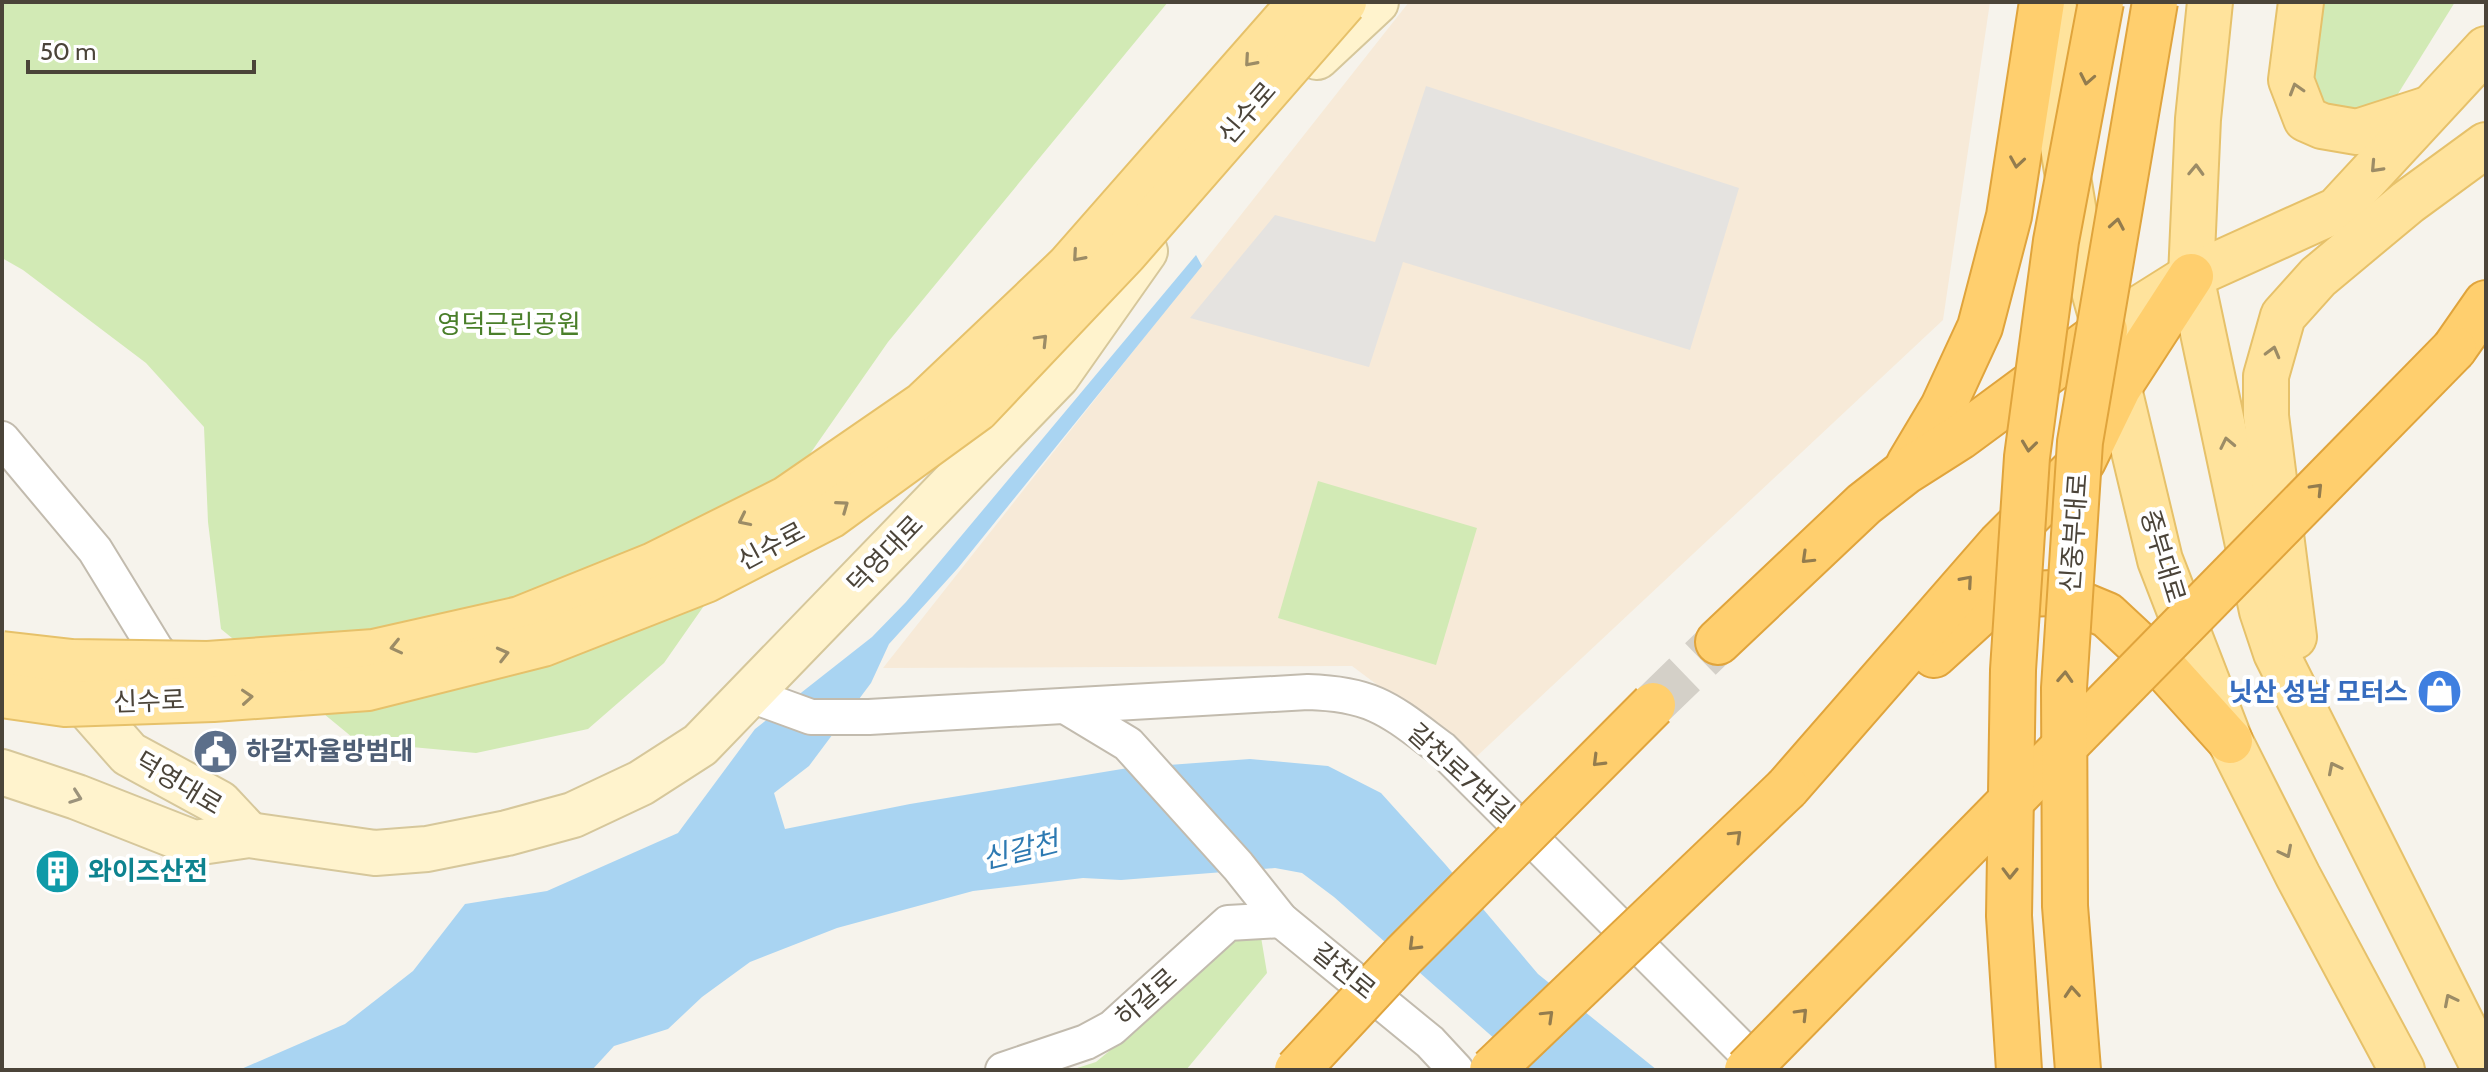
<svg xmlns="http://www.w3.org/2000/svg" width="2488" height="1072" viewBox="0 0 2488 1072" font-family="Cabin,'Noto Sans KR',sans-serif">
<rect width="100%" height="100%" fill="#f6f3ec"/>
<path fill="#f7ead8" d="M 1409,2 L 1990,2 L 1943,320 L 1475,758 L 1352,666 L 883,668 Z"/>
<g fill="#d2eab5">
<path d="M 2,2 L 1168,2 L 888,342 L 664,663 L 588,729 L 476,753 L 358,742 L 221,629 L 208,522 L 204,427 L 146,363 L 23,270 L 2,258 Z"/>
<path d="M 2303,2 L 2455,2 L 2396,97 L 2340,114 L 2301,101 Z"/>
<path d="M 1318,481 L 1477,528 L 1436,665 L 1278,618 Z"/>
<path d="M 1226,930 L 1261,937 L 1267,973 L 1186,1070 L 1071,1070 L 1096,1062 L 1154,1014 Z"/>
</g>
<path fill="#e5e3e0" d="M 1426,86 L 1739,188 L 1690,350 L 1403,262 L 1369,367 L 1190,318 L 1275,215 L 1375,242 Z"/>
<path fill="#a9d4f2" d="M 1196,255 L 1202,266 L 958,568 L 889,644 L 871,683 L 809,766 L 774,793 L 785,829 L 910,804 L 1128,768 L 1250,759 L 1328,766 L 1381,793 L 1445,864 L 1538,974 L 1657,1070 L 1530,1070 L 1334,897 L 1302,873 L 1275,868 L 1121,880 L 1083,878 L 973,891 L 837,928 L 750,962 L 702,997 L 668,1029 L 614,1046 L 592,1070 L 239,1070 L 345,1024 L 413,971 L 465,904 L 547,891 L 678,833 L 755,729 L 872,637 L 906,602 Z"/>
<g fill="none" stroke-linecap="round" stroke-linejoin="round">
<path stroke="#d4d0c8" stroke-width="44" stroke-dasharray="44 22" stroke-linecap="butt" d="M 1653,705 L 1718,642"/>
<defs>
<g id="street">
<path d="M 2,439 L 95,550 L 155,648 L 178,676"/>
<path d="M 748,694 L 811,717 L 869,717 L 1308,692 C 1375,694 1391,711 1442,749 L 1763,1070"/>
<path d="M 1065,706 L 1128,744 L 1238,866 L 1281,920 L 1430,1042 L 1456,1070"/>
<path d="M 1003,1070 L 1086,1042 L 1112,1028 L 1228,923 L 1281,920"/>
</g>
<g id="secondary">
<path d="M 1317,57 L 1376,2"/>
<path d="M 63,679 L 129,754 L 219,803 L 249,835"/>
<path d="M 2,772 L 77,797 L 194,843 L 249,835 L 375,853 L 427,849 L 507,833 L 573,815 L 641,783 L 700,745 L 1057,376 L 1145,251"/>
</g>
<g id="primary">
<path d="M 2210,2 L 2198,119 L 2191,276 L 2262,611 L 2276,653 L 2485,1070"/>
<path d="M 2301,2 L 2291,80 L 2306,119 L 2322,126 L 2357,132 L 2428,109"/>
<path d="M 2055,12 L 2053,87 L 2077,231 L 2105,330 L 2160,560 L 2230,741 L 2298,876 L 2402,1070"/>
<path d="M 2105,330 L 2191,276 L 2337,210 L 2486,49"/>
<path d="M 2294,637 L 2266,416 L 2266,376 L 2283,316 L 2318,277 L 2408,202 L 2486,145"/>
</g>
<g id="highway">
<path d="M 2454,349 L 2486,303"/>
<path d="M 1909,464 L 1943,407 L 1980,327 L 2009,216 L 2042,2"/>
<path d="M 1718,642 L 1864,504 L 1905,472 L 1960,437 L 2105,330"/>
<path d="M 1934,655 L 1990,604 L 2022,594 L 2054,593 L 2107,615 L 2165,669 L 2230,741"/>
<path d="M 1787,788 L 2000,544 L 2083,461 L 2119,387 L 2191,276"/>
</g>
</defs>
<use href="#street" stroke="#c2bbae" stroke-width="38"/>
<use href="#secondary" stroke="#d6c79b" stroke-width="48"/>
<use href="#primary" stroke="#e6c16a" stroke-width="48"/>
<use href="#highway" stroke="#e0a43c" stroke-width="48"/>
<use href="#street" stroke="#fff" stroke-width="34"/>
<use href="#secondary" stroke="#fff3cd" stroke-width="44"/>
<use href="#primary" stroke="#ffe39c" stroke-width="44"/>
<use href="#highway" stroke="#ffcf6e" stroke-width="44"/>
<defs>
<g id="primary-bridge">
<path d="M 2,654 L 72,662 L 208,664 L 374,652 L 520,619 L 654,565 L 786,499 L 924,404 L 1068,267 L 1301,2"/>
<path d="M 2,695 L 65,704 L 213,699 L 368,688 L 543,644 L 706,580 L 830,516 L 977,409 L 1125,253 L 1344,2"/>
</g>
<g id="highway-bridge">
<path d="M 1297,1070 L 1404,955 L 1653,705"/>
<path d="M 1492,1070 L 1787,788"/>
<path d="M 1747,1070 L 2454,349"/>
<path d="M 2019,1070 L 2009,916 L 2013,670 L 2027,457 L 2056,241 L 2101,2"/>
<path d="M 2078,1070 L 2065,906 L 2064,688 L 2080,442 L 2155,2"/>
</g>
</defs>
<use href="#primary-bridge" stroke="#e6c16a" stroke-width="48" stroke-linecap="butt"/>
<use href="#highway-bridge" stroke="#e0a43c" stroke-width="48" stroke-linecap="butt"/>
<use href="#primary-bridge" stroke="#ffe39c" stroke-width="44"/>
<use href="#highway-bridge" stroke="#ffcf6e" stroke-width="44"/>
</g>
<defs><path id="oneway-chevron" d="M-2-3.5L2.5 0L-2 3.5" fill="none" stroke-width="1.6" stroke-linecap="round" stroke-linejoin="round" transform="scale(2)"/></defs>
<g stroke="#9c8c66">
<use href="#oneway-chevron" transform="translate(1250 61) rotate(131)"/>
<use href="#oneway-chevron" transform="translate(2296 89) rotate(-107)"/>
<use href="#oneway-chevron" transform="translate(2376 167) rotate(133)"/>
<use href="#oneway-chevron" transform="translate(2196 170) rotate(-88)"/>
<use href="#oneway-chevron" transform="translate(1078 256) rotate(131)"/>
<use href="#oneway-chevron" transform="translate(1042 340) rotate(-46)"/>
<use href="#oneway-chevron" transform="translate(2273 352) rotate(-75)"/>
<use href="#oneway-chevron" transform="translate(2227 443) rotate(-102)"/>
<use href="#oneway-chevron" transform="translate(843 506) rotate(-36)"/>
<use href="#oneway-chevron" transform="translate(744 520) rotate(154)"/>
<use href="#oneway-chevron" transform="translate(396 647) rotate(167)"/>
<use href="#oneway-chevron" transform="translate(503 654) rotate(-14)"/>
<use href="#oneway-chevron" transform="translate(247 697) rotate(-4)"/>
<use href="#oneway-chevron" transform="translate(2334 768) rotate(-117)"/>
<use href="#oneway-chevron" transform="translate(2286 852) rotate(63)"/>
<use href="#oneway-chevron" transform="translate(2450 1000) rotate(-117)"/>
</g>
<g stroke="#937c4e">
<use href="#oneway-chevron" transform="translate(2087 79) rotate(101)"/>
<use href="#oneway-chevron" transform="translate(2017 162) rotate(99)"/>
<use href="#oneway-chevron" transform="translate(2117 224) rotate(-80)"/>
<use href="#oneway-chevron" transform="translate(2029 446) rotate(97)"/>
<use href="#oneway-chevron" transform="translate(2317 489) rotate(-46)"/>
<use href="#oneway-chevron" transform="translate(1807 558) rotate(136)"/>
<use href="#oneway-chevron" transform="translate(1967 581) rotate(-49)"/>
<use href="#oneway-chevron" transform="translate(2065 677) rotate(-87)"/>
<use href="#oneway-chevron" transform="translate(1598 761) rotate(135)"/>
<use href="#oneway-chevron" transform="translate(1736 836) rotate(-44)"/>
<use href="#oneway-chevron" transform="translate(2010 873) rotate(91)"/>
<use href="#oneway-chevron" transform="translate(1414 945) rotate(135)"/>
<use href="#oneway-chevron" transform="translate(2072 992) rotate(-94)"/>
<use href="#oneway-chevron" transform="translate(1802 1014) rotate(-46)"/>
<use href="#oneway-chevron" transform="translate(1548 1016) rotate(-44)"/>
</g>
<use stroke="#9c937c" href="#oneway-chevron" transform="translate(76 797) rotate(20)"/>
<defs>
<symbol id="shop-disc" viewBox="-11 -11 22 22"><circle r="9.5" fill="#3f7fe0" stroke="#fff"/><path d="M-5-2.5h2.3a2.7 3.5 0 0 1 5.4 0H5L5.5 6h-11ZM-1.5-2.5h3a1.5 2.3 0 0 0-3 0Z" fill="#fff"/></symbol>
<symbol id="civic-disc" viewBox="-11 -11 22 22"><circle r="9.5" fill="#5c6f8a" stroke="#fff"/><path d="M-.6-6.5H3V-4.5H.6V-3L4-1V1h2V6H-6V1h2V-1L-.6-3ZM-1.2 2.5V6h2.4V2.5Z" fill="#fff"/></symbol>
<symbol id="building-disc" viewBox="-11 -11 22 22"><circle r="9.5" fill="#0f9aa8" stroke="#fff"/><path d="M-4-6H4V6H1V3H-1V6H-4ZM-2.5-4.3h1.7v1.8h-1.7ZM.8-4.3h1.7v1.8H.8ZM-2.5-1h1.7V.8h-1.7ZM.8-1h1.7V.8H.8Z" fill="#fff"/></symbol>
</defs>
<g fill-rule="evenodd">
<use href="#shop-disc" x="2414" y="666" width="51" height="51"/>
<use href="#civic-disc" x="190" y="726" width="51" height="51"/>
<use href="#building-disc" x="32" y="846" width="51" height="51"/>
</g>
<g text-anchor="middle" dominant-baseline="central" stroke-width="8" stroke-linejoin="round" paint-order="stroke">
<g font-size="26" fill="#4b4439" stroke="#fff">
<text transform="translate(1247 113) rotate(-49)">신수로</text>
<text transform="translate(2074 533) rotate(-86)">신중부대로</text>
<text transform="translate(771 546) rotate(-28)">신수로</text>
<text transform="translate(885 554) rotate(-46)">덕영대로</text>
<text transform="translate(2163 556) rotate(73)">중부대로</text>
<text transform="translate(149 701) rotate(-2)">신수로</text>
<text transform="translate(1461 773) rotate(42)">갈천로7번길</text>
<text transform="translate(179 783) rotate(31)">덕영대로</text>
<text transform="translate(1344 971) rotate(39)">갈천로</text>
<text transform="translate(1146 997) rotate(-42)">하갈로</text>
</g>
<g font-size="26" fill="#4a7f2a" stroke="#fff">
<text x="509" y="324">영덕근린공원</text>
</g>
<g font-size="26" font-weight="bold" fill="#366cbe" stroke="#fff" text-anchor="end">
<text x="2408" y="692">닛산 성남 모터스</text>
</g>
<g font-size="26" font-weight="bold" fill="#4e5e75" stroke="#fff" text-anchor="start">
<text x="246" y="751">하갈자율방범대</text>
</g>
<g font-size="26" font-weight="bold" fill="#0d838f" stroke="#fff" text-anchor="start">
<text x="88" y="871">와이즈산전</text>
</g>
<g font-size="28" font-style="italic" fill="#2e7ab2" stroke="#fff">
<text transform="translate(1020 850) rotate(-14)">신갈천</text>
</g>
</g>
<rect width="2488" height="1072" fill="none" stroke="#4b4439" stroke-width="8"/>
<path d="M28 60v12h226v-12" fill="none" stroke="#4b4439" stroke-width="4"/>
<text x="40" y="60" font-size="24" fill="#4b4439" stroke="#ffffff" stroke-width="6" paint-order="stroke">50 m</text>
</svg>
